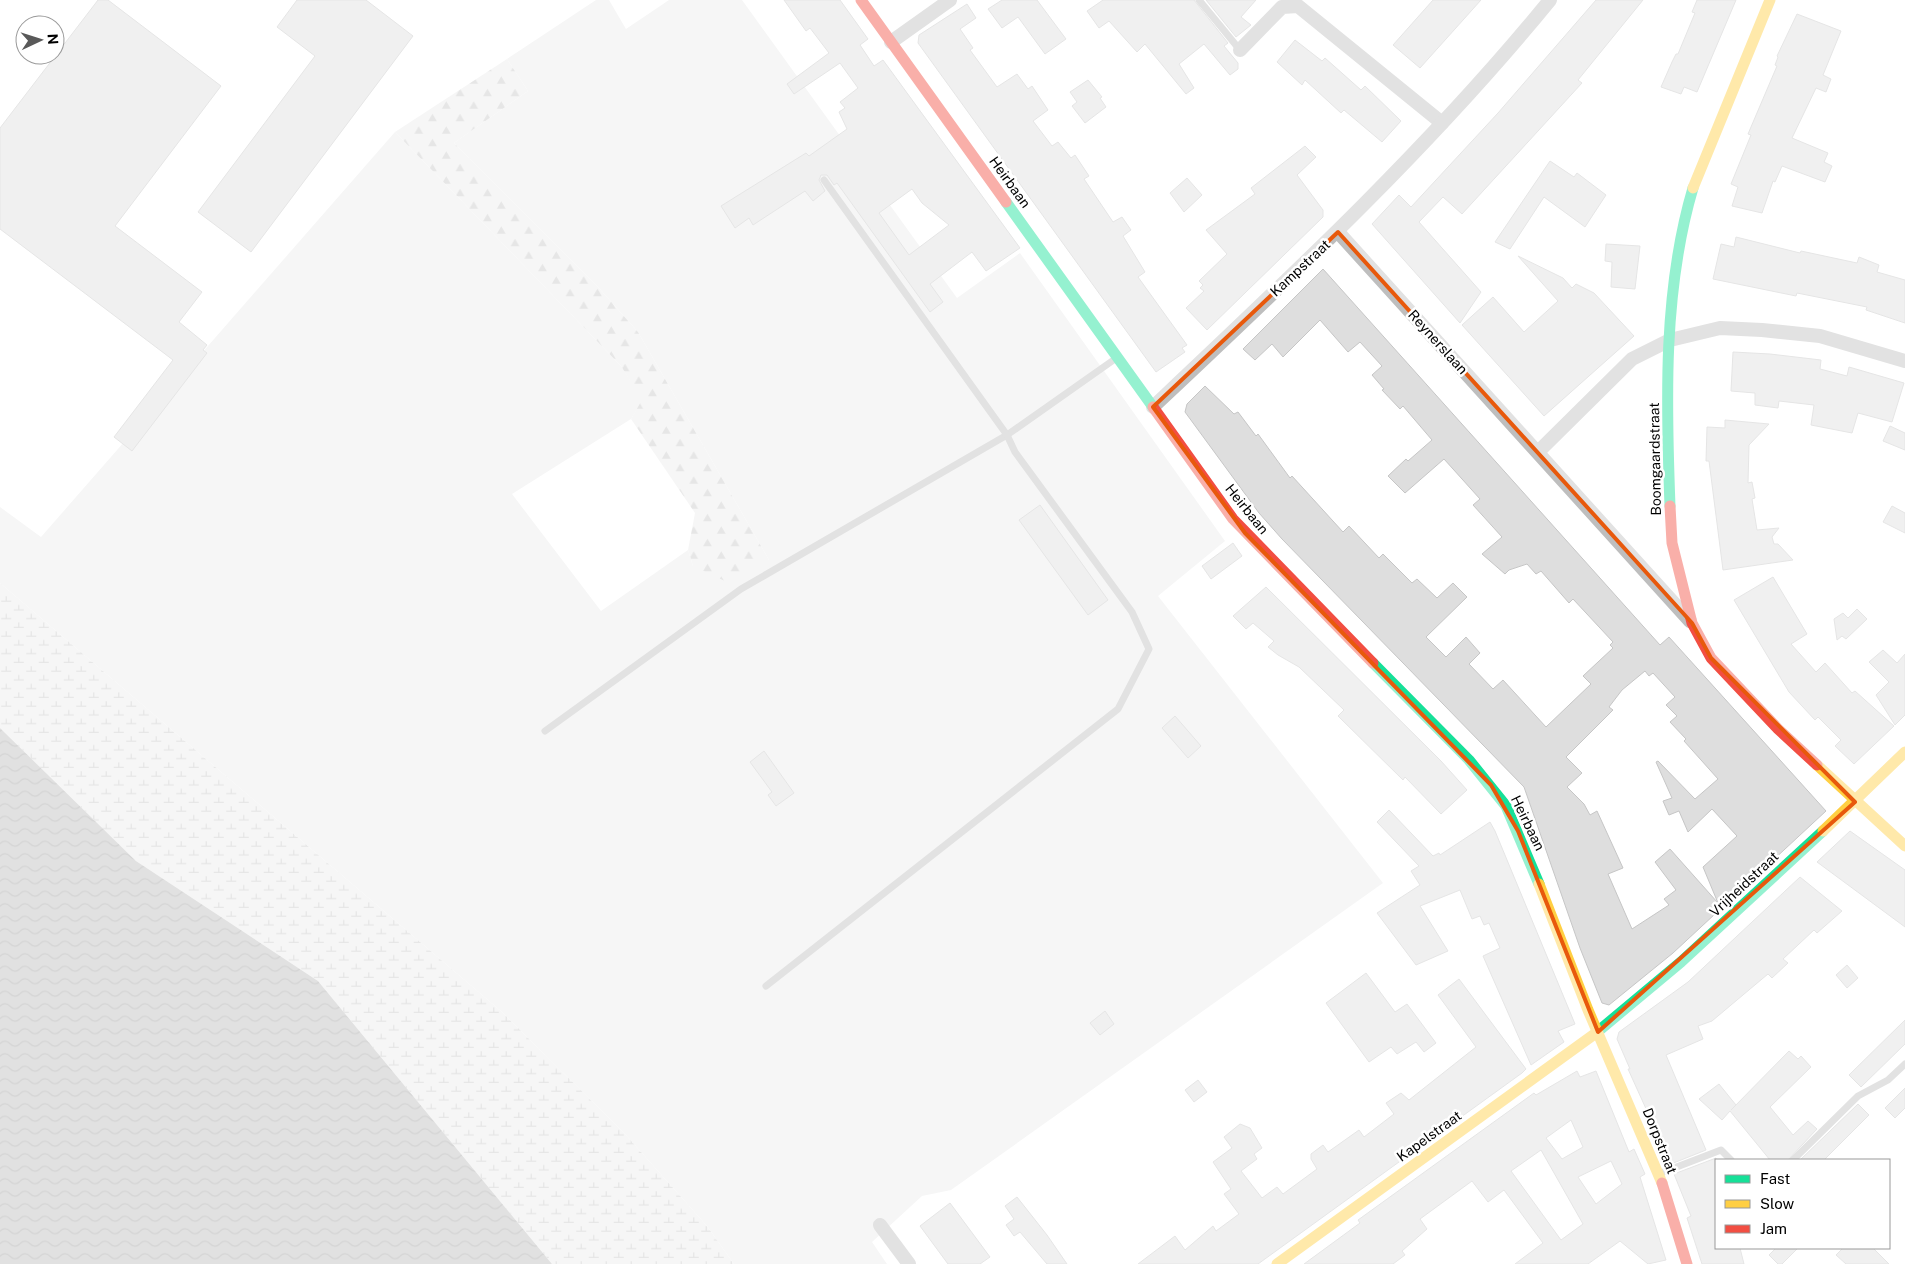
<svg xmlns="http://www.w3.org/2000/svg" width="1905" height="1264" viewBox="0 0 1905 1264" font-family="'Public Sans',sans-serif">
<defs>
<pattern id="forest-firs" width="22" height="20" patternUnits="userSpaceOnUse" patternTransform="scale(1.25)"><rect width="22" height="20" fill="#ebebeb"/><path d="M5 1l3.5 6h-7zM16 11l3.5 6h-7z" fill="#c8c8c8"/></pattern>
<pattern id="wetland-marsh" width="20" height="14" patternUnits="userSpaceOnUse" patternTransform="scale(1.25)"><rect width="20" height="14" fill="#ebebeb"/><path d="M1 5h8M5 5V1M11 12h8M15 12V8" fill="none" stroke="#c8c8c8"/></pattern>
<pattern id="water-waves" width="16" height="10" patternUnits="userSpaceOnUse" patternTransform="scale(1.25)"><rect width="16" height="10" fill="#bdbdbd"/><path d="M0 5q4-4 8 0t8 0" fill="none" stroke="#a1a1a1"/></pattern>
</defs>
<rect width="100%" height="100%" fill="#fff"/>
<path fill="#ebebeb" d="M 596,0 L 609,0 L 626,29 L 669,0 L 742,0 L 957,298 L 1020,253 L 1225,541 L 1158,596 L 1383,883 L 951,1190 L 922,1196 L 872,1242 L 887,1264 L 734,1264 L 707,1226 L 625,1134 L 502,1012 L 0,583 L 0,507 L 41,537 L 395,132 L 621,366 L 643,400 L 631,419 L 512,494 L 601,611 L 688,550 L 693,566 L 769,560 L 638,332 L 598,287 L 454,143 L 528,91 L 507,59 Z"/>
<path fill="url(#forest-firs)" d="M 507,59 L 528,91 L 454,143 L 598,287 L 638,332 L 769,560 L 727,582 L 693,566 L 688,550 L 695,513 L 631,419 L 642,400 L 621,366 L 395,132 Z"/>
<path fill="url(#wetland-marsh)" d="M 0,583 L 502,1012 L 625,1134 L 707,1226 L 734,1264 L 552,1264 L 318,981 L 136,861 L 0,728 Z"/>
<path fill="url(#water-waves)" d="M 0,728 L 136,861 L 318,981 L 552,1264 L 0,1264 Z"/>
<g fill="#dedede" stroke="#c6c6c6" fill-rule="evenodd">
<path d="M 98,0 L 108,0 L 221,86 L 115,226 L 202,292 L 179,322 L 207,345 L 203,350 L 207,353 L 132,451 L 114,437 L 173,360 L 0,229 L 0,128 Z"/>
<path d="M 297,0 L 366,0 L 413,36 L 251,252 L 198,212 L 315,56 L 277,27 Z"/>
<path d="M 784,0 L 840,0 L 868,39 L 860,45 L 874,66 L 883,60 L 1020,248 L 986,271 L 972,252 L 930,284 L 943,302 L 930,312 L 837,183 L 834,185 L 827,175 L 821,175 L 819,180 L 825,191 L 813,201 L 805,191 L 753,225 L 749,218 L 735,228 L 721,206 L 806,153 L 809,156 L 847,129 L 839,112 L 845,108 L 840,102 L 858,88 L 840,63 L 794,94 L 787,84 L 829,53 L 810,28 L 806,31 ZM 912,189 L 922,203 L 949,225 L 909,255 L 879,213 Z"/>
<path d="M 1002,0 L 1037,0 L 1066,39 L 1045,54 L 1018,17 L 1002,28 L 988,9 Z"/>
<path d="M 1103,0 L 1194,0 L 1228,43 L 1224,46 L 1238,63 L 1238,69 L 1230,75 L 1204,44 L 1179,64 L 1194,88 L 1186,94 L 1145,44 L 1137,52 L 1109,21 L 1099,28 L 1087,11 Z"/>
<path d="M 1206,0 L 1256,0 L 1241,17 L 1251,25 L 1236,37 Z"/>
<path d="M 1433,0 L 1481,0 L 1420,68 L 1393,45 Z"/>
<path d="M 1596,0 L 1643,0 L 1578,80 L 1582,83 L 1462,214 L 1443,197 L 1419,222 L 1481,292 L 1460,323 L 1372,224 L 1399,195 L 1411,207 L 1498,113 Z"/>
<path d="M 1697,0 L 1736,0 L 1697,92 L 1684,87 L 1681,94 L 1661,87 L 1672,62 L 1676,54 L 1678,54 L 1695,13 L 1692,12 Z"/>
<path d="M 967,4 L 976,18 L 960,29 L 973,48 L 970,50 L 997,87 L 1017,74 L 1028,89 L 1032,86 L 1048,110 L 1033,121 L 1052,146 L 1058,142 L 1071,158 L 1075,155 L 1089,176 L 1084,179 L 1113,222 L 1122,217 L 1131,230 L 1123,236 L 1145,272 L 1138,277 L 1187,345 L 1182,348 L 1185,352 L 1156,372 L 918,43 L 919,35 Z"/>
<path d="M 1797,14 L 1841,31 L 1823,75 L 1831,79 L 1826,92 L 1816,88 L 1792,138 L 1828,153 L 1824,162 L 1832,166 L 1825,182 L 1782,166 L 1775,182 L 1773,181 L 1762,213 L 1732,206 L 1738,187 L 1731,184 L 1751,135 L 1748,134 L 1777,66 L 1775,65 L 1778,57 L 1777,56 Z"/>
<path d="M 1295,40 L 1322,61 L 1325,58 L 1361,90 L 1365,86 L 1401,121 L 1382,142 L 1344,110 L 1341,113 L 1305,80 L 1302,85 L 1277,62 Z"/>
<path d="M 1088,80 L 1102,97 L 1100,98 L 1106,107 L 1085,123 L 1072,106 L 1077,102 L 1070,92 Z"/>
<path d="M 1305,146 L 1316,157 L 1297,175 L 1323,210 L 1323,217 L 1207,330 L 1186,308 L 1204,291 L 1200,288 L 1203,285 L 1199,281 L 1227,254 L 1206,230 L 1255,194 L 1251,188 Z"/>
<path d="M 1550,161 L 1574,177 L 1577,173 L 1606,195 L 1585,227 L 1544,197 L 1510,249 L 1495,242 Z"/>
<path d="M 1187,178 L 1202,195 L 1184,212 L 1170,193 Z"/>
<path d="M 1736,237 L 1800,253 L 1801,251 L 1857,263 L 1859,257 L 1879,265 L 1877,272 L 1905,280 L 1905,323 L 1866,310 L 1867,307 L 1797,293 L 1796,296 L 1713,279 L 1721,244 L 1734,247 Z"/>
<path d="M 1606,244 L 1640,246 L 1635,289 L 1611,287 L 1612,262 L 1605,261 Z"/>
<path d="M 1518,256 L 1563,278 L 1572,288 L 1576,284 L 1594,293 L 1634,336 L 1544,416 L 1462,325 L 1493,297 L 1524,332 L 1558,301 Z"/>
<path d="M 1323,269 L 1660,645 L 1669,637 L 1826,811 L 1673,953 L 1609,1005 L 1602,1003 L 1580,948 L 1524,787 L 1282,539 L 1259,513 L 1185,412 L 1187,404 L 1205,386 L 1234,414 L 1238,412 L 1256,436 L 1258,434 L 1290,478 L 1292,476 L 1343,532 L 1349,526 L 1379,558 L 1383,554 L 1412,583 L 1417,579 L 1437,598 L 1453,583 L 1467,597 L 1426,637 L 1446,657 L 1466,637 L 1480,653 L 1469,664 L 1493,689 L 1503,680 L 1546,727 L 1591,684 L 1583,676 L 1613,648 L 1610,645 L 1613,642 L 1573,599 L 1569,603 L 1541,571 L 1536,574 L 1527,564 L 1509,570 L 1505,574 L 1482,554 L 1502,537 L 1473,505 L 1480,499 L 1444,459 L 1405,493 L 1388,476 L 1406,459 L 1408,461 L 1432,440 L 1403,406 L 1400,409 L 1382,390 L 1384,389 L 1372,375 L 1382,366 L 1360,342 L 1348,352 L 1320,320 L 1283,357 L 1272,344 L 1255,360 L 1243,349 ZM 1645,671 L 1649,676 L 1653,673 L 1675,697 L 1666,705 L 1677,716 L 1670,722 L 1686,739 L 1684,741 L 1718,779 L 1695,799 L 1658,761 L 1656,762 L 1672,798 L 1663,801 L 1669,815 L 1679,811 L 1688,832 L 1712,809 L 1737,836 L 1703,867 L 1718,903 L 1670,849 L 1655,862 L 1676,890 L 1664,899 L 1669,905 L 1632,929 L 1608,874 L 1623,868 L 1597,811 L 1590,815 L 1584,804 L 1567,787 L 1582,773 L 1566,757 L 1613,710 L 1609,707 L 1622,690 Z"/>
<path d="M 1733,352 L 1770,354 L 1821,360 L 1820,369 L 1847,376 L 1849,367 L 1904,383 L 1892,422 L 1858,413 L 1852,433 L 1811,425 L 1814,405 L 1779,401 L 1778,408 L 1755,405 L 1755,393 L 1731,391 Z"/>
<path d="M 1725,420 L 1769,424 L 1749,445 L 1748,483 L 1752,482 L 1755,498 L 1752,499 L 1757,530 L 1779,528 L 1772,537 L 1774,544 L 1778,544 L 1793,560 L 1723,570 L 1709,461 L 1706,461 L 1707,427 L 1725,428 Z"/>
<path d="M 1890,426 L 1905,433 L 1905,450 L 1883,441 Z"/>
<path d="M 1040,505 L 1108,600 L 1088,615 L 1019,520 Z"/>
<path d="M 1892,506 L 1905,513 L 1905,533 L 1883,522 Z"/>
<path d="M 1233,543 L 1242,556 L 1211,579 L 1202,566 Z"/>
<path d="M 1773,577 L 1807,634 L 1791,644 L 1816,672 L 1825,663 L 1852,693 L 1855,691 L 1894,726 L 1854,764 L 1835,746 L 1841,740 L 1818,717 L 1815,720 L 1789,692 L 1734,600 Z"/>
<path d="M 1266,587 L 1441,761 L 1467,790 L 1441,814 L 1405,777 L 1403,780 L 1338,716 L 1344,710 L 1299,667 L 1278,655 L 1268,647 L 1274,641 L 1253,623 L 1246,629 L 1233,616 Z"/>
<path d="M 1857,609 L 1867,619 L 1846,639 L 1842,636 L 1837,640 L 1834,619 L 1843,613 L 1848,618 Z"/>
<path d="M 1883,650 L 1897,663 L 1905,654 L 1905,715 L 1895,725 L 1876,695 L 1889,682 L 1869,662 Z"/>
<path d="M 1175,716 L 1201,746 L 1188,758 L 1162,728 Z"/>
<path d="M 764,751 L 794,793 L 776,806 L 768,795 L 772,792 L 750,762 Z"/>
<path d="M 1389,810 L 1433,856 L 1439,853 L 1440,855 L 1490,822 L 1495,831 L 1575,1024 L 1558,1031 L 1564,1042 L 1531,1065 L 1483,956 L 1500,948 L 1489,923 L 1484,925 L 1480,916 L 1472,919 L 1460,890 L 1420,906 L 1448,951 L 1416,965 L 1377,913 L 1420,885 L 1411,871 L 1419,866 L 1377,822 Z"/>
<path d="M 1850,831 L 1905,870 L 1905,927 L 1817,862 Z"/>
<path d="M 1800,877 L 1842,911 L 1817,933 L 1814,930 L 1783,959 L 1788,963 L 1772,978 L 1768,974 L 1712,1021 L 1698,1026 L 1703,1039 L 1666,1055 L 1706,1150 L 1671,1164 L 1628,1069 L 1630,1069 L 1617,1039 L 1619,1032 L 1688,982 Z"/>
<path d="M 1847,965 L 1858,978 L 1847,988 L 1836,975 Z"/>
<path d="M 1366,973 L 1395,1012 L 1407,1004 L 1436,1043 L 1424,1052 L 1416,1042 L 1397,1054 L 1391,1047 L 1369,1062 L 1326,1003 Z"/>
<path d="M 1459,979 L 1526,1069 L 1522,1073 L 1258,1264 L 1138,1264 L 1175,1236 L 1185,1250 L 1213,1226 L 1216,1231 L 1239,1214 L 1224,1194 L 1231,1189 L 1213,1162 L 1232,1148 L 1224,1137 L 1240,1124 L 1250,1128 L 1262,1148 L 1254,1154 L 1257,1159 L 1241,1171 L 1262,1198 L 1277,1187 L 1283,1194 L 1317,1169 L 1311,1159 L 1311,1154 L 1323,1145 L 1328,1152 L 1359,1130 L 1364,1137 L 1394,1114 L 1386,1103 L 1401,1093 L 1409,1100 L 1476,1047 L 1438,995 Z"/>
<path d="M 1105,1011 L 1114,1024 L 1100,1035 L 1090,1023 Z"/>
<path d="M 1905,1020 L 1905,1044 L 1861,1087 L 1849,1075 Z"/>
<path d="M 1789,1051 L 1798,1059 L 1801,1056 L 1811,1067 L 1770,1107 L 1793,1135 L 1808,1121 L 1817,1129 L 1788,1160 L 1770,1160 L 1730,1111 L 1722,1120 L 1699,1099 L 1719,1084 L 1736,1105 L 1731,1110 Z"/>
<path d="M 1577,1071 L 1580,1077 L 1596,1071 L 1629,1152 L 1634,1149 L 1645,1174 L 1640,1177 L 1666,1260 L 1648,1264 L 1620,1241 L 1588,1264 L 1515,1264 L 1543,1243 L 1504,1190 L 1488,1202 L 1472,1181 L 1420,1219 L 1427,1229 L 1402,1251 L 1405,1255 L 1393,1264 L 1304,1264 L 1360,1223 L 1358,1220 L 1534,1093 L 1536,1095 ZM 1571,1120 L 1583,1147 L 1562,1159 L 1546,1138 ZM 1541,1150 L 1583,1224 L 1561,1240 L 1511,1171 ZM 1611,1161 L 1622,1184 L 1596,1204 L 1578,1177 Z"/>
<path d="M 1198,1080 L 1207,1092 L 1194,1102 L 1185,1090 Z"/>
<path d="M 1905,1088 L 1905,1108 L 1895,1118 L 1885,1108 Z"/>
<path d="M 1858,1104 L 1869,1115 L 1824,1160 L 1800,1160 Z"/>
<path d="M 1716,1158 L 1716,1248 L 1740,1248 L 1744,1264 L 1702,1264 L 1687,1218 L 1691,1216 L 1674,1174 Z"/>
<path d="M 1017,1197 L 1047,1235 L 1067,1264 L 1047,1264 L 1020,1232 L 1014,1236 L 1006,1225 L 1014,1219 L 1005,1206 Z"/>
<path d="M 950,1203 L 990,1257 L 980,1264 L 948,1264 L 920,1226 Z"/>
<path d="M 1776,1248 L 1798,1248 L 1782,1264 L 1778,1264 L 1769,1255 Z"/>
<path d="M 1843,1248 L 1873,1248 L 1889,1264 L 1846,1264 L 1836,1255 Z"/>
</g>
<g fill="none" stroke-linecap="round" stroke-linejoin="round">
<g stroke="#bebebe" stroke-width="7">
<path d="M 1199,0 L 1240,50"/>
<path d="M 545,731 L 741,589 L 1007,435 L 1115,359"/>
<path d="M 766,986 L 1118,709 L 1149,649 L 1132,612 L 1015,452 L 1007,435 L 824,180"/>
<path d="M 1793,1160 L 1858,1096 L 1888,1080 L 1905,1064"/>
<path d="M 1661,1173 L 1721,1150 L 1731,1160"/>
</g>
<g stroke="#bebebe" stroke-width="14">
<path d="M 891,42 L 950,0"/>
<path d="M 1240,50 L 1282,7 L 1298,6 L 1442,123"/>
<path d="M 1338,232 L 1690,621"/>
<path d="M 1153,407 C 1291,277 1430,147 1550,0"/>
<path d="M 1538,452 L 1632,359 L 1670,340 L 1720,328 L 1762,330 L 1820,336 L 1905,361"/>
<path d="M 880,1225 L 909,1264"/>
</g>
<g stroke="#16e098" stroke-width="11">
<path d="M 1006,202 L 1153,407"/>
<path d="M 1670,506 C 1666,401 1663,289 1693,188"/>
<path d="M 1373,663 L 1469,760 L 1506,806 L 1539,884"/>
<path d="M 1596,1033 L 1681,962 L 1823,831"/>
</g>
<g stroke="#ffcf43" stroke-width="11">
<path d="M 1693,188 L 1770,0"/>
<path d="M 1817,765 L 1905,846"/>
<path d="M 1823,831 L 1905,752"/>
<path d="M 1539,884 L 1588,1010 L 1662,1183"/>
<path d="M 1277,1264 L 1596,1033"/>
</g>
<g stroke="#f24e42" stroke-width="11">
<path d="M 861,0 L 1006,202"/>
<path d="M 1153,407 L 1233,519 L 1373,663"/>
<path d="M 1670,506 L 1672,543 L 1692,623 L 1711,658 L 1778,729 L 1817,765"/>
<path d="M 1662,1183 L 1687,1264"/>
</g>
</g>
<path d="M0 0H1905V1264H0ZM 1338,232 L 1692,623 L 1711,658 L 1855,802 L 1598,1032 L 1518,831 L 1491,785 L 1245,533 L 1153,407 Z" fill="#fff" fill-opacity=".55" fill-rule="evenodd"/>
<path fill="none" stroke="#e8590c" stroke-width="4" stroke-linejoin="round" d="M 1338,232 L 1692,623 L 1711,658 L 1855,802 L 1598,1032 L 1518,831 L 1491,785 L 1245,533 L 1153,407 Z"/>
<g text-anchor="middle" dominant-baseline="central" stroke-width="5" stroke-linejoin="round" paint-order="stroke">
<g font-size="14" fill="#000" stroke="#fff">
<text transform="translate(1010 182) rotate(54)">Heirbaan</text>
<text transform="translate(1300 268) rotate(-43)">Kampstraat</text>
<text transform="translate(1438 342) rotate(48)">Reynerslaan</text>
<text transform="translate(1655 459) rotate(-91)">Boomgaardstraat</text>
<text transform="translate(1247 509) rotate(51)">Heirbaan</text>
<text transform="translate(1528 823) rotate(64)">Heirbaan</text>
<text transform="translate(1744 884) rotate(-43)">Vrijheidstraat</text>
<text transform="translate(1429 1136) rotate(-36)">Kapelstraat</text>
<text transform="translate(1660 1141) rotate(68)">Dorpstraat</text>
</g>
</g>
<rect x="1715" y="1159" width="175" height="90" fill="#ffffff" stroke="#999999"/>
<rect x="1725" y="1175" width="25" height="8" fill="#16e098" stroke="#999999"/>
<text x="1760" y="1184" font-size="15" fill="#000000">Fast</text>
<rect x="1725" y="1200" width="25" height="8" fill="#ffcf43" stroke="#999999"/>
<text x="1760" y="1209" font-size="15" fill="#000000">Slow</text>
<rect x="1725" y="1225" width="25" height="8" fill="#f24e42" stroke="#999999"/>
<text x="1760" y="1234" font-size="15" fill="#000000">Jam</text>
<g transform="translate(40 40) rotate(86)"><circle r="24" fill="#ffffff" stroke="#999999"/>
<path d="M0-4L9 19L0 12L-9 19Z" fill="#595959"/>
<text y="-8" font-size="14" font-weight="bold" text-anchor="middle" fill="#000000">N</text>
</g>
</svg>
